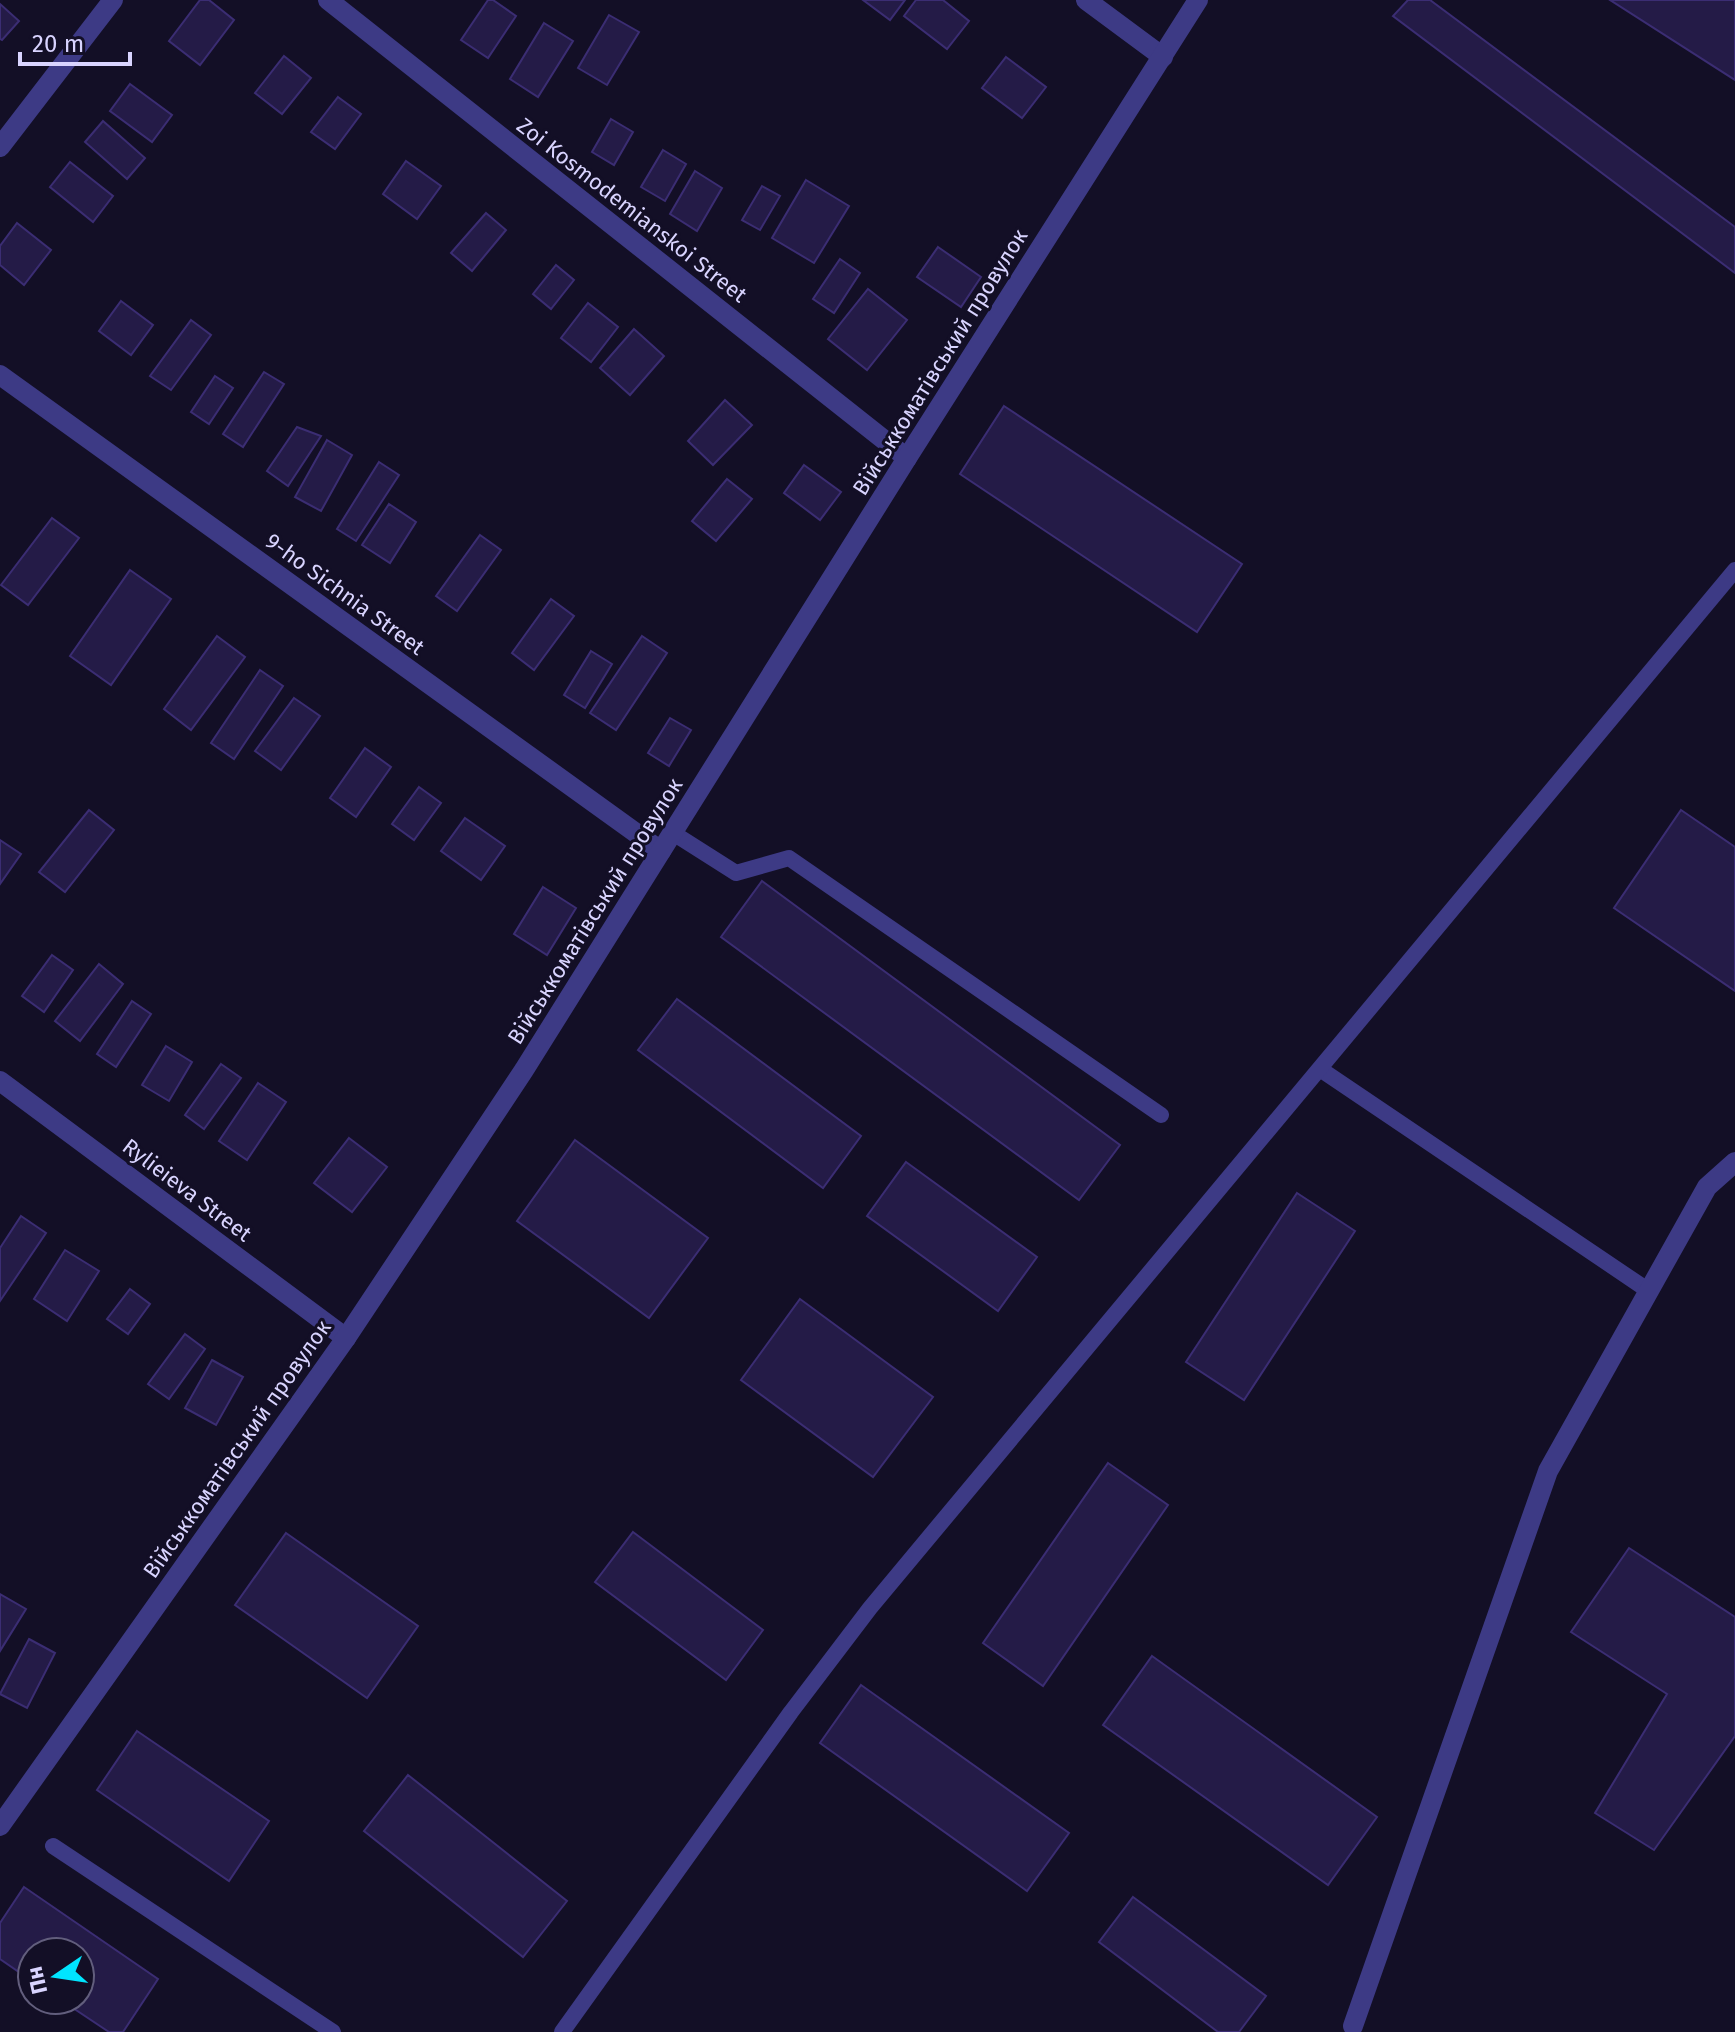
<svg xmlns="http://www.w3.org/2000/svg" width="1735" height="2032" viewBox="0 0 1735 2032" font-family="'Fira Sans',sans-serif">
<rect width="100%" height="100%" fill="#130f26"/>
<g fill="#241b47" stroke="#3b2d73" stroke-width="2">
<path d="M 200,0 L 209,0 L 234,20 L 200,65 L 169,41 Z"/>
<path d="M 488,0 L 493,0 L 516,16 L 488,58 L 461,40 Z"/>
<path d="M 863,0 L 905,0 L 890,20 Z"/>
<path d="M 916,0 L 943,0 L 969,21 L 947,49 L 904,16 Z"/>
<path d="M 1408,0 L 1430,0 L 1735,227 L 1735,273 L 1393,16 Z"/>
<path d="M 1610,0 L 1735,0 L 1735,80 Z"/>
<path d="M 0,4 L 19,21 L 2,40 L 0,39 Z"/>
<path d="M 609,15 L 639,32 L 607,85 L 578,68 Z"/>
<path d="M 544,23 L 573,41 L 538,97 L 510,79 Z"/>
<path d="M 284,56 L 311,78 L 282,114 L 255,93 Z"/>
<path d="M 1006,57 L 1046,87 L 1022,118 L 982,88 Z"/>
<path d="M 130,84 L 172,115 L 152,142 L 110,111 Z"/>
<path d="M 338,97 L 361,114 L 335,149 L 311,132 Z"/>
<path d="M 611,119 L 633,132 L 614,165 L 592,152 Z"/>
<path d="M 103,121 L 145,158 L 127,179 L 85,142 Z"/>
<path d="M 663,150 L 686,164 L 665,201 L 641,187 Z"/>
<path d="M 406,161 L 441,186 L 417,219 L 383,194 Z"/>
<path d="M 70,162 L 113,196 L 93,222 L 50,187 Z"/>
<path d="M 695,171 L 722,188 L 697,231 L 670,214 Z"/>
<path d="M 806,180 L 849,206 L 814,263 L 772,238 Z"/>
<path d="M 762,186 L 780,196 L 760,230 L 742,220 Z"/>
<path d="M 486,213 L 506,230 L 472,271 L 451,253 Z"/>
<path d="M 17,223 L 51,250 L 24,285 L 0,265 L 0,246 Z"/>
<path d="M 938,247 L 981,277 L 961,307 L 917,277 Z"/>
<path d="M 840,259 L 860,273 L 834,313 L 813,299 Z"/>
<path d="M 556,265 L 574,280 L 551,309 L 533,294 Z"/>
<path d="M 868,289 L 907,320 L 867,370 L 828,339 Z"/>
<path d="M 121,301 L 153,325 L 131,355 L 99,331 Z"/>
<path d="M 588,303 L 618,327 L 591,362 L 561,338 Z"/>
<path d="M 191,320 L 211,335 L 171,390 L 150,376 Z"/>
<path d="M 634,329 L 664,356 L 630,395 L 600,368 Z"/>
<path d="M 264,372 L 284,384 L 243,447 L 223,434 Z"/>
<path d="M 215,376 L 233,388 L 209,424 L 191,412 Z"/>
<path d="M 725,400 L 752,425 L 713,465 L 688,441 Z"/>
<path d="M 1004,406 L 1242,564 L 1197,632 L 960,474 Z"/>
<path d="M 297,427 L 321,436 L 288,486 L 267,471 Z"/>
<path d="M 327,440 L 352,455 L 321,511 L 295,497 Z"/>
<path d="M 379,462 L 399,475 L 356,541 L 337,529 Z"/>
<path d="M 804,465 L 841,492 L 820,520 L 784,493 Z"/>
<path d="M 727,479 L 752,499 L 716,541 L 692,521 Z"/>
<path d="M 389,504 L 416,522 L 390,563 L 362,545 Z"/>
<path d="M 52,518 L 79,538 L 28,605 L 1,585 Z"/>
<path d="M 480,535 L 501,550 L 457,611 L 436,596 Z"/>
<path d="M 130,570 L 171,599 L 111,685 L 70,656 Z"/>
<path d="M 551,599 L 574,616 L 534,670 L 512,653 Z"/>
<path d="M 217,636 L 245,657 L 191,730 L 164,709 Z"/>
<path d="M 642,636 L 667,653 L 616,730 L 590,713 Z"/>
<path d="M 591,651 L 612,664 L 585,708 L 564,695 Z"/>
<path d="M 260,670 L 283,686 L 234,759 L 211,743 Z"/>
<path d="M 294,698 L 320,716 L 281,770 L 255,751 Z"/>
<path d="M 670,718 L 691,730 L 669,766 L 648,753 Z"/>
<path d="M 365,748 L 391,767 L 356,817 L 330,798 Z"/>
<path d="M 419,787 L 441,803 L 414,840 L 392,824 Z"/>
<path d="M 89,810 L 114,830 L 65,892 L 39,872 Z"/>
<path d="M 1681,810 L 1735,847 L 1735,991 L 1614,908 Z"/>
<path d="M 465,818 L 505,846 L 481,880 L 441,851 Z"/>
<path d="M 0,840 L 21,854 L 0,884 Z"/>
<path d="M 762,881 L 1120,1145 L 1079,1200 L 721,937 Z"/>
<path d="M 543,887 L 576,908 L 547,955 L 514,934 Z"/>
<path d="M 52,955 L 73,970 L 44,1012 L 22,996 Z"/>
<path d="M 99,964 L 123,984 L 80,1041 L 55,1021 Z"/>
<path d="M 677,999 L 861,1136 L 823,1188 L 638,1050 Z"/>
<path d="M 132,1001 L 151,1014 L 116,1067 L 97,1054 Z"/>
<path d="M 166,1046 L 192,1062 L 169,1101 L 142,1085 Z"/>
<path d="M 221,1064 L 241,1078 L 204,1129 L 185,1115 Z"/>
<path d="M 258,1083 L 286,1102 L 247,1160 L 219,1141 Z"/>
<path d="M 349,1138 L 387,1167 L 352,1212 L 314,1183 Z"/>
<path d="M 575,1140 L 708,1238 L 649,1318 L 517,1221 Z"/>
<path d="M 906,1162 L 1037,1257 L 998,1311 L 867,1216 Z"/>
<path d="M 1297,1193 L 1355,1231 L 1244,1400 L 1186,1362 Z"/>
<path d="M 21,1216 L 46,1233 L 0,1301 L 0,1248 Z"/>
<path d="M 65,1250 L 99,1271 L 67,1321 L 34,1299 Z"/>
<path d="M 130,1289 L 150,1304 L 128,1334 L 107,1319 Z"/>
<path d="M 800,1299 L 933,1397 L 873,1477 L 741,1380 Z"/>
<path d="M 185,1334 L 205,1349 L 169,1399 L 148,1384 Z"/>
<path d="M 212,1360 L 243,1377 L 216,1425 L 185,1408 Z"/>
<path d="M 1108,1463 L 1168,1505 L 1043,1686 L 983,1643 Z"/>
<path d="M 633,1532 L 763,1630 L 726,1680 L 595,1582 Z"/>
<path d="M 286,1533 L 418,1626 L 367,1698 L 235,1605 Z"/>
<path d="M 1629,1548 L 1735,1617 L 1735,1736 L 1654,1850 L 1595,1813 L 1667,1694 L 1571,1632 Z"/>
<path d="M 0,1594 L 26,1609 L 0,1651 Z"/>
<path d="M 29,1639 L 55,1653 L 27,1708 L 0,1694 Z"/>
<path d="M 1152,1656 L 1377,1817 L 1328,1885 L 1103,1725 Z"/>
<path d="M 861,1685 L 1069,1833 L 1027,1891 L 820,1743 Z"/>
<path d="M 137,1731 L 269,1821 L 229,1881 L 97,1790 Z"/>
<path d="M 408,1775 L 567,1901 L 523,1957 L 364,1831 Z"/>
<path d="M 24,1887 L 158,1979 L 123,2032 L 109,2032 L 61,2000 L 80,2000 L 80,1952 L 32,1952 L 32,1981 L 0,1959 L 0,1923 Z"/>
<path d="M 1133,1897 L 1266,1996 L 1239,2032 L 1218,2032 L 1099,1942 Z"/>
</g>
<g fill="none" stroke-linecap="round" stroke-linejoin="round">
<g stroke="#3d3a85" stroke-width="16">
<path d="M 673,833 L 736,873 L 789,858 L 1161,1115"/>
<path d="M 1320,1069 L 1649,1291"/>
<path d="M 53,1846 L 333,2032"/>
<path d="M 562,2032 L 791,1712 L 870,1608 L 1735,570"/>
</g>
<g stroke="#3d3a85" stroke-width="20">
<path d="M 328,0 L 907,458"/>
<path d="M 1086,0 L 1163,57"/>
<path d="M 0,147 L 113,0"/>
<path d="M 0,375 L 661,851"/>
<path d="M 0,1081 L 346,1338"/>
<path d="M 0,1826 L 346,1338 L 524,1070 L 907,458 L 1198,0"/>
<path d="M 1353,2026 L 1548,1471 L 1707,1187 L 1735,1162"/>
</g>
</g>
<g text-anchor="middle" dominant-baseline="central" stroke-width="6" stroke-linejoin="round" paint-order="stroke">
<g font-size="22" fill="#d9d4ff" stroke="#130f26">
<text transform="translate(632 210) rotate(38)">Zoi Kosmodemianskoi Street</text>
<text transform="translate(940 362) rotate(-58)">Військкоматівський провулок</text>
<text transform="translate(345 594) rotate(36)">9-ho Sichnia Street</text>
<text transform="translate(595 911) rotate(-58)">Військкоматівський провулок</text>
<text transform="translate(187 1190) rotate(37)">Rylieieva Street</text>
<text transform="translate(237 1449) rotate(-55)">Військкоматівський провулок</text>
</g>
</g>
<g transform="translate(56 1976) rotate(257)"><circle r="38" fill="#130f26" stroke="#625e7d" stroke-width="2"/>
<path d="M0-6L14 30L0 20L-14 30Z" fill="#00e5ff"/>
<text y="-12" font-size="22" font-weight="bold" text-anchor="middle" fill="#d9d4ff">Пн</text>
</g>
<path d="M20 52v12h110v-12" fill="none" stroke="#d9d4ff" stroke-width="4"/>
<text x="32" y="52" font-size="24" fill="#d9d4ff" stroke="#130f26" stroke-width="6" paint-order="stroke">20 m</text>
</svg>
